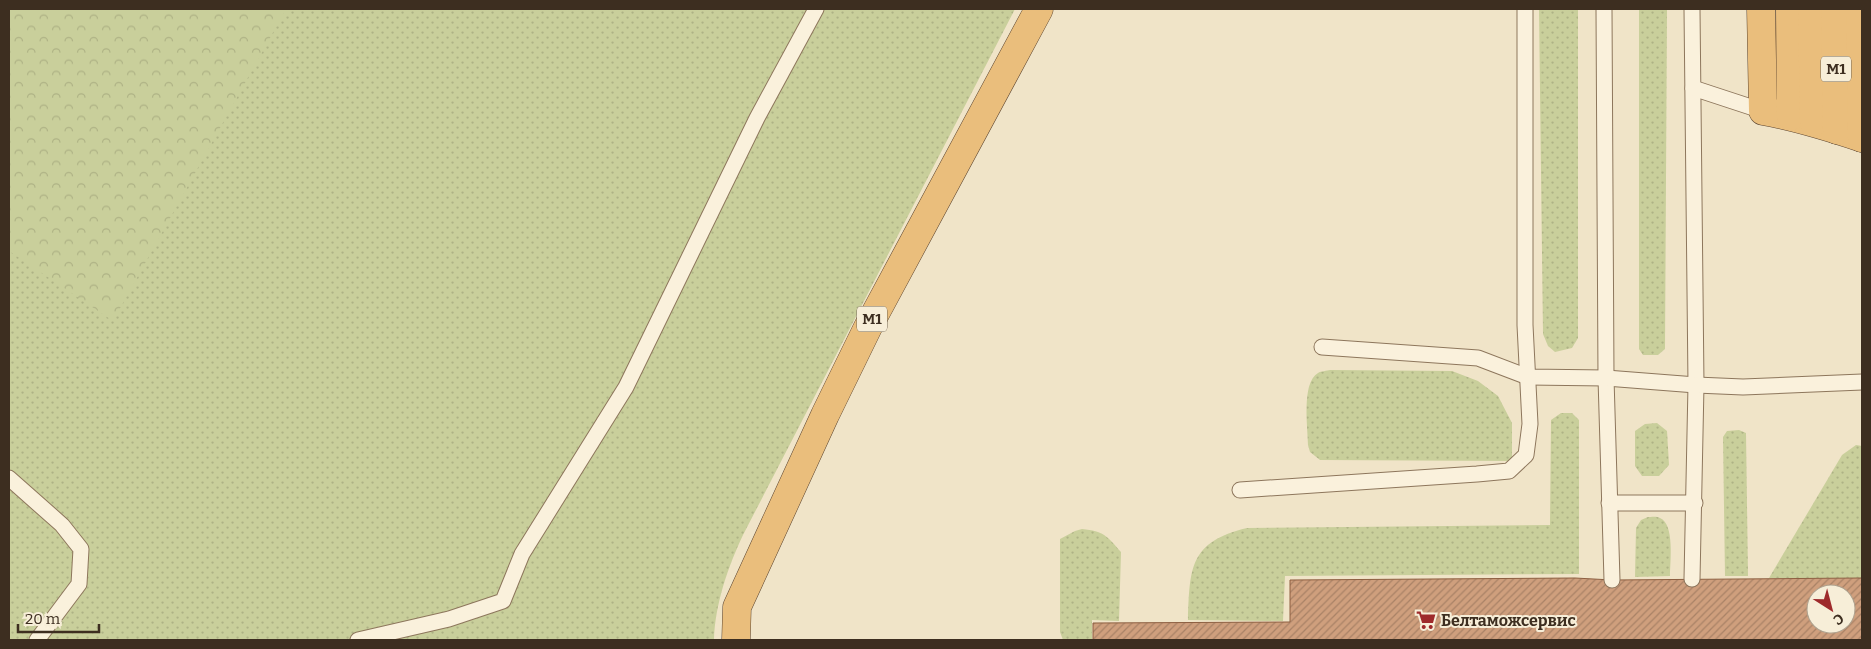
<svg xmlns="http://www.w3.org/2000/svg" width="1871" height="649" viewBox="0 0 1871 649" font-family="Bitter,serif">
<defs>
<pattern id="grass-dots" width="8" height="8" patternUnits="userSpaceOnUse" patternTransform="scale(1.25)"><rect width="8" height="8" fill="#c9cf9b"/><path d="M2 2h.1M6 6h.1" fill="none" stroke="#aeb285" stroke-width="1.8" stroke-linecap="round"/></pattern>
<pattern id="forest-crowns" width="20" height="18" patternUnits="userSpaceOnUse" patternTransform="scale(1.25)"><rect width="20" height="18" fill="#c9cf9b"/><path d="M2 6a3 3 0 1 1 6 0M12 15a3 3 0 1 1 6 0" fill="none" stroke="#aeb285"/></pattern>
<pattern id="building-hatch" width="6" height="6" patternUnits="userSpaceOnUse" patternTransform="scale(1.25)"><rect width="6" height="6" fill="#cf9f7d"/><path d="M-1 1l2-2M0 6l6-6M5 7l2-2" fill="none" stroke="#a98266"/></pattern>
</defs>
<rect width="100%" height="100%" fill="#f0e4c8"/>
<g fill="url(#grass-dots)">
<path d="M 9,9 L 1015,9 L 743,535 C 728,567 715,604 714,640 L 9,640 Z"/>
<path d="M 1539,9 L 1578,9 L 1578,338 L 1572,348 L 1555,352 L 1548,346 L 1543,334 Z"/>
<path d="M 1639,9 L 1667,9 L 1665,349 L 1658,355 L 1643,355 L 1639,349 Z"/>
<path d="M 1330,370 L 1452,371 L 1478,381 L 1498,396 L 1512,423 L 1512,461 L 1320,460 L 1310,452 L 1308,445 C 1308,428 1301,383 1318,373 C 1321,371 1327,371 1330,370 Z"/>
<path d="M 1561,413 L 1572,413 L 1579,420 L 1579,574 L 1285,576 L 1283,621 L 1188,620 C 1190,568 1189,542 1247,528 L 1550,525 L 1551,420 Z"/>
<path d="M 1657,423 L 1667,431 L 1669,465 L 1659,476 L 1642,476 L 1635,466 L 1635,431 L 1645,424 Z"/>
<path d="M 1739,430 L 1746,433 L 1748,576 L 1725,576 L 1723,437 L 1727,431 Z"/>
<path d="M 1856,445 L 1862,446 L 1862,578 L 1769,578 L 1842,455 Z"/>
<path d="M 1648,517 C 1651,517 1657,516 1660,518 C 1675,524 1670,563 1670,576 L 1635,577 L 1636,528 L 1641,520 Z"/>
<path d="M 1082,529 C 1104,531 1107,536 1121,552 L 1119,621 L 1092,620 L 1092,640 L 1063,640 L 1060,632 L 1060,539 L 1075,531 Z"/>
</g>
<path fill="url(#forest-crowns)" d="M 9,9 L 286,9 L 113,321 L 9,251 Z"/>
<path fill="url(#building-hatch)" stroke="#8d5f41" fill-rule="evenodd" d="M 1575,578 L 1612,580 L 1862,578 L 1862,640 L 1093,640 L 1093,623 L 1290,622 L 1290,580 ZM 1816,594 L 1846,594 L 1846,624 L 1816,624 Z"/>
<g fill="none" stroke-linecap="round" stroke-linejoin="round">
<defs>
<g id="service">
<path d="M 1604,9 L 1606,378 L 1612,580"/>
<path d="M 1692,9 L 1696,385 L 1692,579"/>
<path d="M 1693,88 L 1763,111"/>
<path d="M 1322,347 L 1478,358 L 1528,377 L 1606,378 L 1696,385 L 1743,387 L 1862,382"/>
<path d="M 9,478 L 62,525 L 81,549 L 79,584 L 37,640"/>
<path d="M 1240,490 L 1477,474 L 1509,471 L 1526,455 L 1530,424 L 1525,325 L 1525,9"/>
<path d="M 1609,503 L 1695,503"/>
<path d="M 358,640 L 449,619 L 503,601 L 522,554 L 626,387 L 757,118 L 816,9"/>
</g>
<g id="trunk">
<path d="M 1761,9 L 1763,111 C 1797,117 1829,127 1862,138"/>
<path d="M 1790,9 L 1791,116"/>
<path d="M 1812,9 L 1814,122"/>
<path d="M 1835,9 L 1837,130"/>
<path d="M 1860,9 L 1862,138"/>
<path d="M 736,640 L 737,607 L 825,415 L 868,327 L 1039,9"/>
</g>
</defs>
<use href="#service" stroke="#8d765c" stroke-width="17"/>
<use href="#trunk" stroke="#5b4430" stroke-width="29"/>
<use href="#service" stroke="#faf1dc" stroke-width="15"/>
<use href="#trunk" stroke="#eabe7c" stroke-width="28"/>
</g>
<defs>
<symbol id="supermarket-bare" viewBox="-9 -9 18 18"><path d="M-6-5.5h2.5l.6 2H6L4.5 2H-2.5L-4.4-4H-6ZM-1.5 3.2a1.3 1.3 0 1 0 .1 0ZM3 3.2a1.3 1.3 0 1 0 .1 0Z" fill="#9e2a2b" stroke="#f7eed8" stroke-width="2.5" paint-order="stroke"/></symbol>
</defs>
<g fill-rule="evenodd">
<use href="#supermarket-bare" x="1412" y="606" width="28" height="28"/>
</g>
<g text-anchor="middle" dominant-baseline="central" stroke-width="4" stroke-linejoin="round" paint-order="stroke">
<g fill="#f7eed8" stroke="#756857" stroke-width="1">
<rect x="1821" y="56.5" width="30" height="25" rx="4"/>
<rect x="857" y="306.5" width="30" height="25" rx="4"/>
</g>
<g font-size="15" font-weight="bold" fill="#3d2e20">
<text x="1836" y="69">М1</text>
<text x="872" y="319">М1</text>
</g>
<g font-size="16" font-weight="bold" fill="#3d2e20" stroke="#f7eed8" text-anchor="start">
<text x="1441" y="620">Белтаможсервис</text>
</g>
</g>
<rect width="1871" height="649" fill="none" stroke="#3d2e20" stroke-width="20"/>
<g transform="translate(1831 609) rotate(144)"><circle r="24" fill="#f7eed8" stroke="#ada18e"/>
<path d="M0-4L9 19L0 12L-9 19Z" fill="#9e2a2b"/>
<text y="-8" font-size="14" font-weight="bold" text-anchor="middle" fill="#3d2e20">С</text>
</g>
<path d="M18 624v8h81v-8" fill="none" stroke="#3d2e20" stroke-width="2.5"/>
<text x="25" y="624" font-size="15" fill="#3d2e20" stroke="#f7eed8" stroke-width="4" paint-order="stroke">20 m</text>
</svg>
